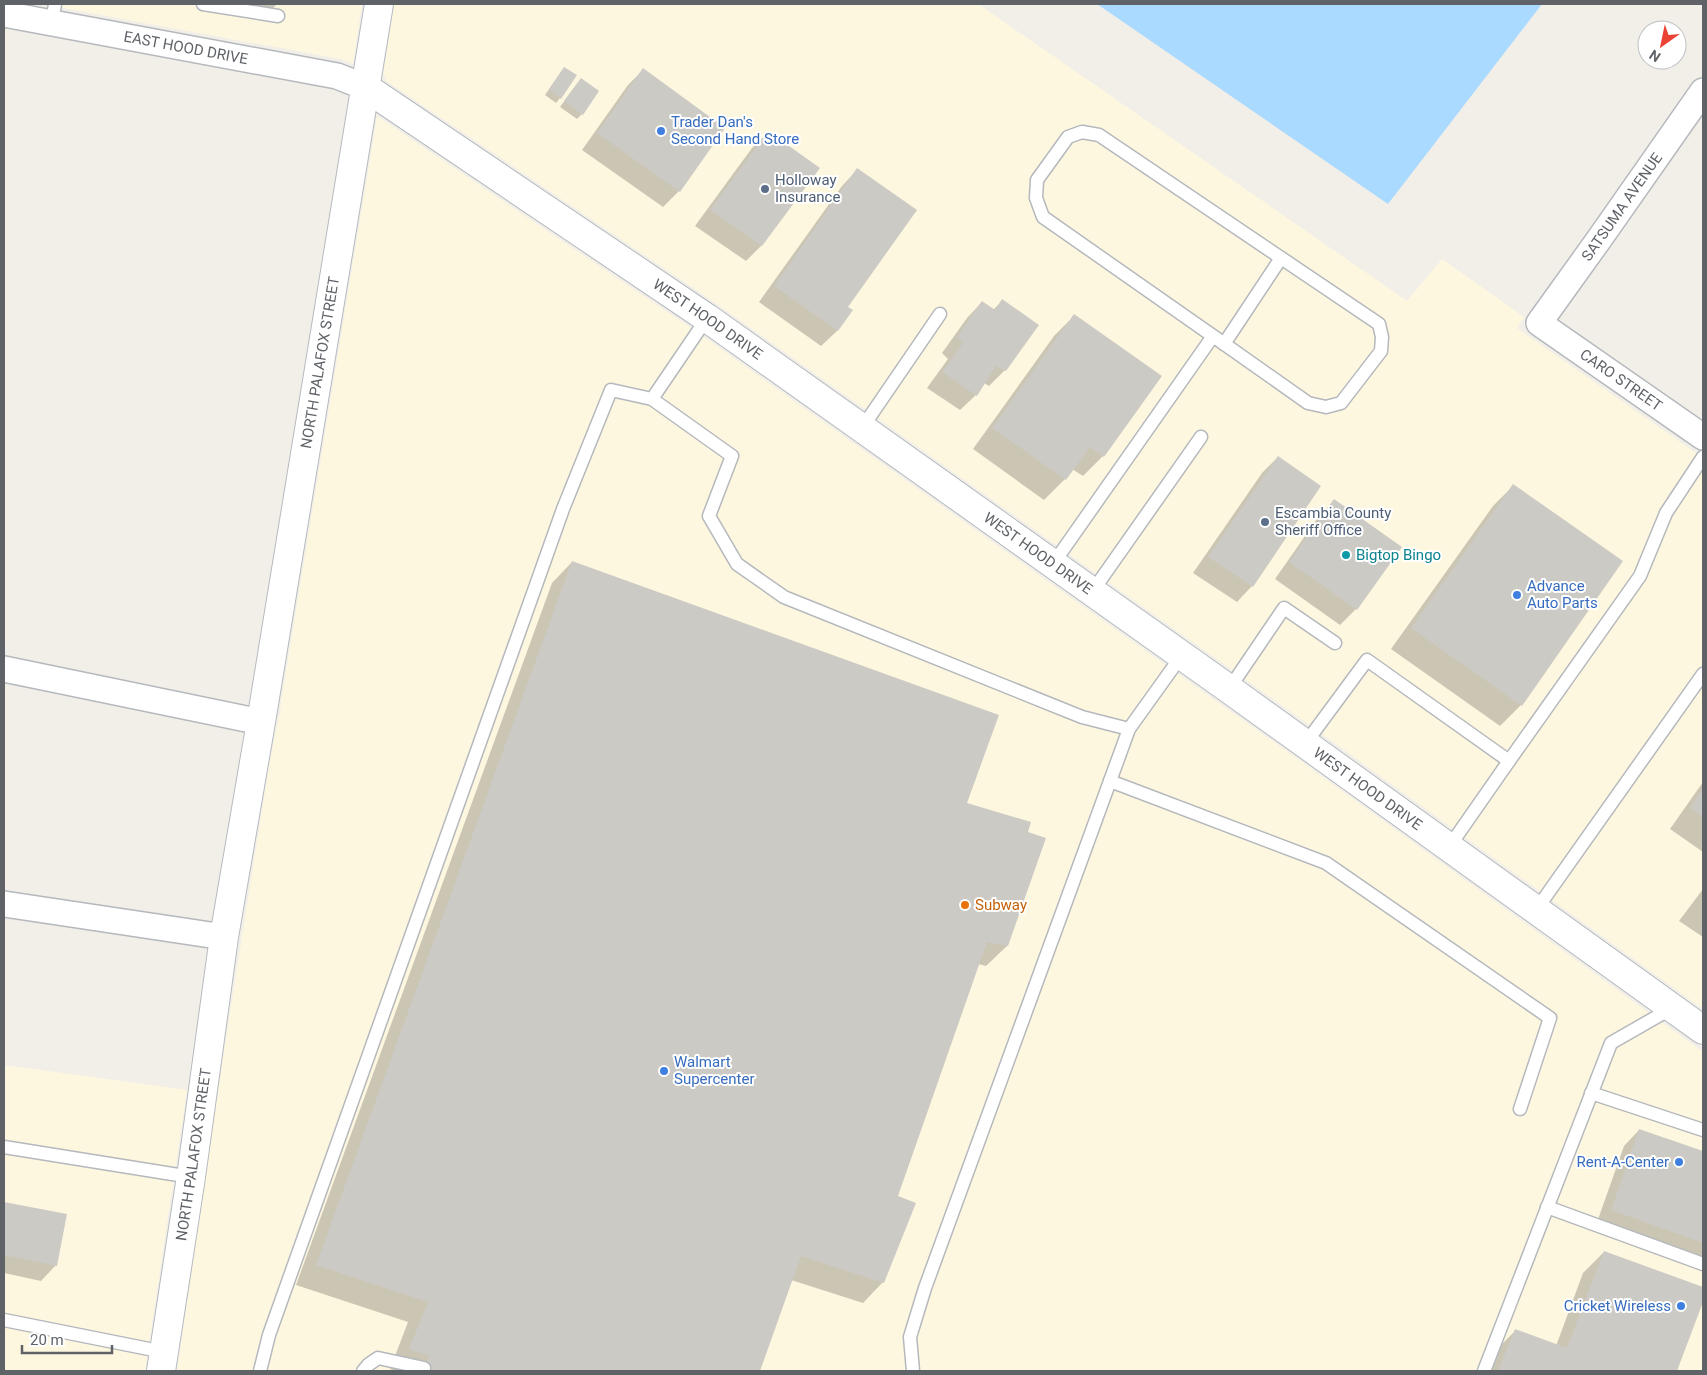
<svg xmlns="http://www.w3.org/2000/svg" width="1707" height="1375" viewBox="0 0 1707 1375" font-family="Roboto,sans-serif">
<rect width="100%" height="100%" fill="#f1efe8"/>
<g fill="#fef7e0">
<path d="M 41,4 L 362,4 L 353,64 L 341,59 Z"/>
<path d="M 394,4 L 978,4 L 1407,301 L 1442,259 L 1524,317 L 1517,328 L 1703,458 L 1703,1009 L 1315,729 L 717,304 L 385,80 L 386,77 L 383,76 Z"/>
<path d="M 377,116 L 697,332 L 1295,757 L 1703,1052 L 1703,1371 L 177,1371 L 227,1032 L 269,766 L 277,724 L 281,709 L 280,708 Z"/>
<path d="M 4,1065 L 187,1090 L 145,1371 L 4,1371 Z"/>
</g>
<path fill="#aadaff" d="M 1097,4 L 1542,4 L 1388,204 Z"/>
<g fill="#0003">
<path d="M 198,4 L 277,4 L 267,14 Z"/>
<path d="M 564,68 L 560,98 L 556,103 L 545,95 Z"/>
<path d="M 643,70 L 724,128 L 679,191 L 663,207 L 582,150 L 628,85 Z"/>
<path d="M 581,79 L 582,114 L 577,119 L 560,107 Z"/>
<path d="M 768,133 L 761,246 L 746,261 L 695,226 L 752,148 Z"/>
<path d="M 857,170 L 846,307 L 851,310 L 837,331 L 821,346 L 759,302 L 842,186 Z"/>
<path d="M 1002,301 L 1005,370 L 989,386 L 984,383 L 976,395 L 960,410 L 927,388 L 948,359 L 942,353 L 967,318 L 982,302 L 993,310 Z"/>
<path d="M 1074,316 L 1103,456 L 1083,476 L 1072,469 L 1065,479 L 1044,500 L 973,449 L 1054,336 Z"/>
<path d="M 1278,457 L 1252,586 L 1237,602 L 1193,573 L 1262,473 Z"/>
<path d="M 1513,486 L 1621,561 L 1521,705 L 1500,726 L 1391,649 L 1493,506 Z"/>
<path d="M 1334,501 L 1356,609 L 1340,625 L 1275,579 L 1319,516 Z"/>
<path d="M 572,562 L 965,804 L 1027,833 L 1044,839 L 1007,946 L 986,966 L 978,964 L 896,1197 L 883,1282 L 863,1303 L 791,1280 L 759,1371 L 395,1371 L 390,1369 L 408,1322 L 296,1285 L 552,583 Z"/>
<path d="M 1703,782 L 1703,852 L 1670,829 Z"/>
<path d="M 1703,889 L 1703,937 L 1679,921 Z"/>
<path d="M 1639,1130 L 1703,1152 L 1703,1264 L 1596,1225 L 1624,1146 Z"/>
<path d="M 4,1203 L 66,1215 L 56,1265 L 41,1281 L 4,1273 Z"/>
<path d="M 1604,1252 L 1703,1288 L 1703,1298 L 1676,1371 L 1487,1371 L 1495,1351 L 1516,1330 L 1556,1346 L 1583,1273 Z"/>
</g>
<g fill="#cccac5">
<path d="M 564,67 L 577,75 L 561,99 L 549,89 Z"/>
<path d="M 643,68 L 725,128 L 680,192 L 597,133 Z"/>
<path d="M 581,78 L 599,91 L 583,115 L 564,101 Z"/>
<path d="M 768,131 L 820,168 L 762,246 L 710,210 Z"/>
<path d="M 857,168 L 917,210 L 848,307 L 853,310 L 838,331 L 774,286 Z"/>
<path d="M 1002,299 L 1039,325 L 1006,371 L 996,366 L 977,396 L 942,372 L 963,343 L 957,337 L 982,301 L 995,310 Z"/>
<path d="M 1074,314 L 1162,376 L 1104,457 L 1090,447 L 1066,480 L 992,428 Z"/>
<path d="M 1278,456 L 1321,486 L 1253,587 L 1208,557 Z"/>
<path d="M 1513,484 L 1623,561 L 1522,706 L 1411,628 Z"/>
<path d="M 1334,499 L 1402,547 L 1357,610 L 1289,562 Z"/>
<path d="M 572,561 L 999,715 L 967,803 L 1031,822 L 1028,832 L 1046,838 L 1008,946 L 987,942 L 898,1196 L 916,1203 L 884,1283 L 801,1256 L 760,1371 L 423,1371 L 429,1356 L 409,1349 L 428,1302 L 316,1265 Z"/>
<path d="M 1703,789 L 1703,817 L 1690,808 Z"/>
<path d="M 1639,1129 L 1703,1151 L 1703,1243 L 1611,1210 Z"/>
<path d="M 4,1202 L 67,1214 L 57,1266 L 4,1255 Z"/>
<path d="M 1604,1251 L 1703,1287 L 1703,1302 L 1677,1371 L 1498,1371 L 1515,1329 L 1567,1348 Z"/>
</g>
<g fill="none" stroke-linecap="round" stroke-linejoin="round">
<defs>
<g id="lane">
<path d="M 203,4 L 278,16"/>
<path d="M 52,23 L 55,4"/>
<path d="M 1224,344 L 1281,258"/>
<path d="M 652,399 L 732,456 L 709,516 L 737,564 L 784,597 L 1082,717 L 1129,729"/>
<path d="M 862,428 L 940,314"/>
<path d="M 1053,564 L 1213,336 L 1308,403 L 1326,407 L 1341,403 L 1381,351 L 1382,337 L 1379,324 L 1099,135 L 1082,132 L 1068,137 L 1037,180 L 1036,198 L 1043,217 L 1213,336"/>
<path d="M 1092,592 L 1201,437"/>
<path d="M 1229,689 L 1284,608 L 1335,643"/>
<path d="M 1305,744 L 1367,660 L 1509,761 L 1640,576 L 1666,513 L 1703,457"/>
<path d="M 1110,781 L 1326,863 L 1550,1018 L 1520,1109"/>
<path d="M 1449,847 L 1509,761"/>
<path d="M 1536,910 L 1703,674"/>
<path d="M 1591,1093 L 1703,1130"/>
<path d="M 4,1147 L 191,1177"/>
<path d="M 1547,1207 L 1703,1264"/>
<path d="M 4,1320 L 164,1352"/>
<path d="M 260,1371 L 269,1335 L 563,509 L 611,390 L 652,399 L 707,318"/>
<path d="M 363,1371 L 368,1365 L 378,1358 L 424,1368"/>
<path d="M 913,1371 L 910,1337 L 925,1288 L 1129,729 L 1182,655"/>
<path d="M 1484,1371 L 1611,1043 L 1672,1008"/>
</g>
<g id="street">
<path id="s1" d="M 4,14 L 337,76 L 365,87"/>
<path id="s2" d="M 1703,91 L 1600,238 L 1539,323 L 1703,437"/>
<path d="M 4,669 L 261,722"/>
<path d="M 4,904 L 224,937"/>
</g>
<g id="secondary">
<path id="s3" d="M 365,87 L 707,318 L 1229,689 L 1703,1030"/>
<path id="s4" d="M 161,1371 L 191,1177 L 224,937 L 261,722 L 379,4"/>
</g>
</defs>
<use href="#lane" stroke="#b5b8bc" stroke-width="15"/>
<use href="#street" stroke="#b5b8bc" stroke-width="28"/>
<use href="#secondary" stroke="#b6babf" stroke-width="30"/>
<use href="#lane" stroke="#fff" stroke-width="12"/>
<use href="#street" stroke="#fff" stroke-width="25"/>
<use href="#secondary" stroke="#fff" stroke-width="28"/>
</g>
<g fill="#3f7fe0" stroke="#fff" stroke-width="2">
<circle cx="661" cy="131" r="5"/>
<circle cx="1517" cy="595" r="5"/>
<circle cx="664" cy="1071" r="5"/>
<circle cx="1679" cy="1162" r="5"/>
<circle cx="1681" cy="1306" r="5"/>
</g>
<g fill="#5c6f8a" stroke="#fff" stroke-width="2">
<circle cx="765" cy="189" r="5"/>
<circle cx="1265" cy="522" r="5"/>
</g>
<circle fill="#0f9aa8" stroke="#fff" stroke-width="2" cx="1346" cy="555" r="5"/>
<circle fill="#e8710a" stroke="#fff" stroke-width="2" cx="965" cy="905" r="5"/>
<g text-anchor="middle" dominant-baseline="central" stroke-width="4" stroke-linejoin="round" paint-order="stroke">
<g font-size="15" fill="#5f6368" stroke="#fff">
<text stroke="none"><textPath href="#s1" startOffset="185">EAST HOOD DRIVE</textPath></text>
<text transform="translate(1622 207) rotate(-55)">SATSUMA AVENUE</text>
<text stroke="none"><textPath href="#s3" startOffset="414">WEST HOOD DRIVE</textPath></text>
<text stroke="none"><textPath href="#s4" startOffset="1021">NORTH PALAFOX STREET</textPath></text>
<text stroke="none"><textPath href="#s2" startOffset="384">CARO STREET</textPath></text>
<text stroke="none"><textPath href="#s3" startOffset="819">WEST HOOD DRIVE</textPath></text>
<text stroke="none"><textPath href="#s3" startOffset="1224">WEST HOOD DRIVE</textPath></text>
<text stroke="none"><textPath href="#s4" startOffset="219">NORTH PALAFOX STREET</textPath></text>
</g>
<g font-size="15" fill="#366cbe" stroke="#fff" text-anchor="start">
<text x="671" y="122">Trader Dan's<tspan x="671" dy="17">Second Hand Store</tspan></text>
<text x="1527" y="586">Advance<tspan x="1527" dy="17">Auto Parts</tspan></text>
<text x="674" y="1062">Walmart<tspan x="674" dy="17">Supercenter</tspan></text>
<text x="1669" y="1162" text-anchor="end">Rent-A-Center</text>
<text x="1671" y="1306" text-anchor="end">Cricket Wireless</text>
</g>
<g font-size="15" fill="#4e5e75" stroke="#fff" text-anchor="start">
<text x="775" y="180">Holloway<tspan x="775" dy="17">Insurance</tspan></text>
<text x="1275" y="513">Escambia County<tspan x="1275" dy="17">Sheriff Office</tspan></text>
</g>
<g font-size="15" fill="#0d838f" stroke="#fff" text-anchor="start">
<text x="1356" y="555">Bigtop Bingo</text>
</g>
<g font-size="15" fill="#c56008" stroke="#fff" text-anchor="start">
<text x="975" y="905">Subway</text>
</g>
</g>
<rect width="1707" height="1375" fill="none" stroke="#5f6368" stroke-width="10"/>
<g transform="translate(1662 45) rotate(213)"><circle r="24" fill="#ffffff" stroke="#bfc1c3"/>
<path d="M0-4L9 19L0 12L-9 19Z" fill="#ea4335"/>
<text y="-8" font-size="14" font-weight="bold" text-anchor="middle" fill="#5f6368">N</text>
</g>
<path d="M22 1345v8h90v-8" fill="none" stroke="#5f6368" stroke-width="2.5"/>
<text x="30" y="1345" font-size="15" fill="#5f6368" stroke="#ffffff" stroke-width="4" paint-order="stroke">20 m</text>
</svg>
